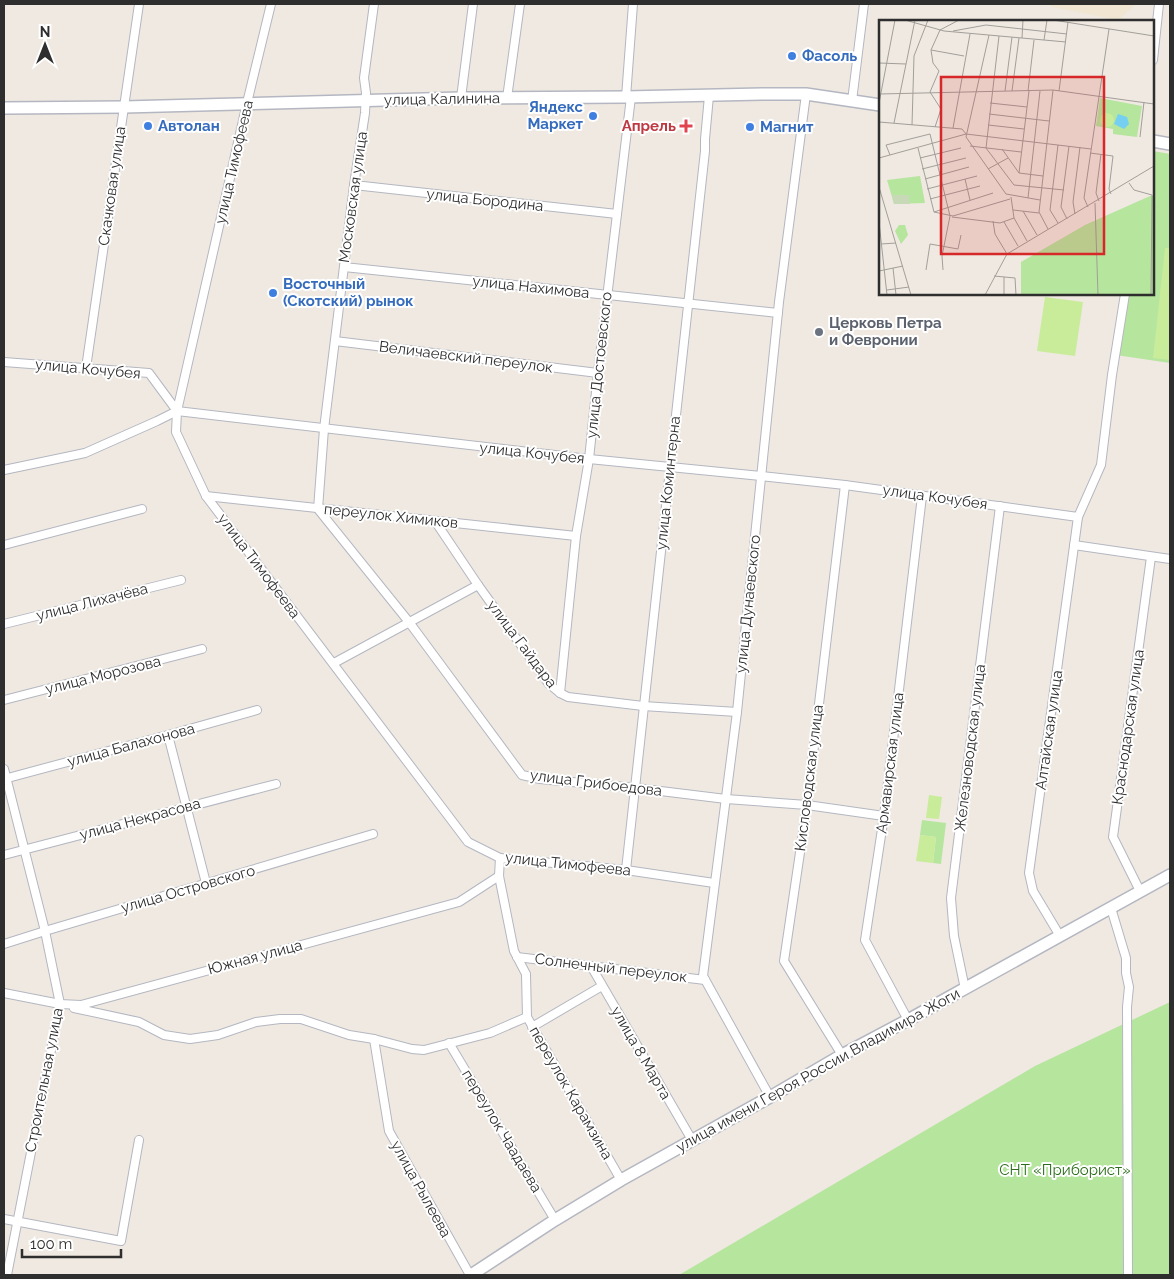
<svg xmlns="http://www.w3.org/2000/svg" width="1174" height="1279" viewBox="0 0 1174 1279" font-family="Raleway,sans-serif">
<rect width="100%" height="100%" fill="#efe9e1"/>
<path fill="#f0e6d1" d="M 1049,4 L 1136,4 L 1118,20 L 1052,7 Z"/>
<g fill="#b6e59e">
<path d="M 1153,151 L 1170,154 L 1170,363 L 1116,355 L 1126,294 L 1153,294 Z"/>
<path d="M 922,820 L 946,823 L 941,864 L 933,863 L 936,837 L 920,835 Z"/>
<path d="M 1170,1002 L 1170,1275 L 679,1275 L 1035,1066 Z"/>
</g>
<g fill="#c9ec9a">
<path d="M 1165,248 L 1170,248 L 1170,360 L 1153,358 Z"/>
<path d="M 1045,297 L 1083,302 L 1075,356 L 1037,351 Z"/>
<path d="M 929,795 L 942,797 L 939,819 L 926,818 Z"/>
<path d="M 920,835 L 936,837 L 933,863 L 916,861 Z"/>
</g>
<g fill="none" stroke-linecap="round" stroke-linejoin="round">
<defs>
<g id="minor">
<path d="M 271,4 L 247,103 L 177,411 L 176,432 L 206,496 L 468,842 L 500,858 L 626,870 L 714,883"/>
<path d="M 374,4 L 364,78 L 366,93 L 365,113 L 354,185 L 324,429 L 318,509 L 409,622 L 522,775 L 540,779 L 636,788 L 726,799 L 807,805 L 884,816"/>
<path d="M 1153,60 L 1159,4"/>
<path d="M 626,97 L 633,4"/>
<path d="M 461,98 L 473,4"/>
<path d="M 507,98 L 520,4"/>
<path d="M 852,101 L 864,4"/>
<path d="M 354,185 L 617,214"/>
<path d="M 344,267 L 778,313"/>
<path d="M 335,341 L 598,373"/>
<path d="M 4,362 L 149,373 L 177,411 L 589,459 L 761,476 L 845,485 L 1078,517"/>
<path d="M 86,368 L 139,4"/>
<path d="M 4,470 L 85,453 L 157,421 L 177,411"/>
<path d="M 206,496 L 576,536"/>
<path d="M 435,521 L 478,585 L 549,684 L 560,693 L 568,697 L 643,706 L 737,712"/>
<path d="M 4,545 L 142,509"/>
<path d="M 1074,545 L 1170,559"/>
<path d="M 4,624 L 181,580"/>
<path d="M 334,663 L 478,585"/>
<path d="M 560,693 L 576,536 L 589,459 L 598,373 L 631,97"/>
<path d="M 4,700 L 202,649"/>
<path d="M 168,735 L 206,883"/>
<path d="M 4,769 L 45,931 L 60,1004 L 7,1275"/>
<path d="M 4,779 L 168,735 L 257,710"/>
<path d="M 4,855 L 276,784"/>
<path d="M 500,858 L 499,876 L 514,951 L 526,974 L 527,1017 L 621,1180"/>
<path d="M 626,870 L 705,151 L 705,139 L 709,96"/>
<path d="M 1140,891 L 1113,837 L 1151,557"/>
<path d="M 1111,908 L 1126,958 L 1126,973 L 1129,987 L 1127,1007 L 1128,1275"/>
<path d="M 1060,936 L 1033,891 L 1029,873 L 1078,517 L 1101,465 L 1112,375 L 1125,294"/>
<path d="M 4,944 L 45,931 L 373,834"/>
<path d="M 517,957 L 705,980"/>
<path d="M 591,966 L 692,1140"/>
<path d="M 965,989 L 954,936 L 951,898 L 1000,506"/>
<path d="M 4,993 L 60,1004 L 81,1005 L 459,902 L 499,876"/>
<path d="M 74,1008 L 139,1022 L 164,1035 L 190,1039 L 218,1035 L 256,1022 L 280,1019 L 301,1019 L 349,1035 L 374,1039 L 412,1049 L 424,1050 L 490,1033 L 527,1017"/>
<path d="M 908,1020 L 865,940 L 884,816 L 922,496"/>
<path d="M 532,1027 L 602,986"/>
<path d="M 374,1039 L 389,1131 L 470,1275"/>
<path d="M 449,1043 L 555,1220"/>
<path d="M 842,1055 L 784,961 L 807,805 L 845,485"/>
<path d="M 770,1097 L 703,976 L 737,712 L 779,302 L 806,94"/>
<path d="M 4,1219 L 121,1241 L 139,1140"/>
</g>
<g id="secondary">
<path d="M 4,108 L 124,107 L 461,98 L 626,97 L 762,94 L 806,94 L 880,105"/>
<path d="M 1153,141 L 1170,144"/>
<path d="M 471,1275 L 555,1220 L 621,1180 L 770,1097 L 842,1055 L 908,1020 L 1170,875"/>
</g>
</defs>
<use href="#minor" stroke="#b4b7c1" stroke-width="10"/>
<use href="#secondary" stroke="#b4b7c1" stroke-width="14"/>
<use href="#minor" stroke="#fff" stroke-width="8"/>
<use href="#secondary" stroke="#fff" stroke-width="11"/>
</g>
<g fill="#3f7fe0" stroke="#fff" stroke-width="2">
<circle cx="792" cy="56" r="5"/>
<circle cx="593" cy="116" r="5"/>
<circle cx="148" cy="126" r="5"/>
<circle cx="750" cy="127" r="5"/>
<circle cx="273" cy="293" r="5"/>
</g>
<path fill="#e0444e" stroke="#fff" stroke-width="2" d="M683.5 118.5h5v5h5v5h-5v5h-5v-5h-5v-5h5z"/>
<circle fill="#6b7280" stroke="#fff" stroke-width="2" cx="819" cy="332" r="5"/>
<g text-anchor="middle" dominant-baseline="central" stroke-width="4" stroke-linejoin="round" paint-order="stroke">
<g font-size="15" font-weight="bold" fill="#366cbe" stroke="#fff" text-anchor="start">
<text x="802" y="56">Фасоль</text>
<text x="583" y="107" text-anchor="end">Яндекс<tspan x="583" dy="17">Маркет</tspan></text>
<text x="158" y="126">Автолан</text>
<text x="760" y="127">Магнит</text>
<text x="283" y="284">Восточный<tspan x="283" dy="17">(Скотский) рынок</tspan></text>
</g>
<g font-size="15" fill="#2e2e2e" stroke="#fff">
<text transform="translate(442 99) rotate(-1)">улица Калинина</text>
<text transform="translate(234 162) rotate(-77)">улица Тимофеева</text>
<text transform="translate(112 186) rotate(-82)">Скачковая улица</text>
<text transform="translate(353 197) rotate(-82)">Московская улица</text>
<text transform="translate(485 200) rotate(6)">улица Бородина</text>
<text transform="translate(531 287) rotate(6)">улица Нахимова</text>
<text transform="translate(466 357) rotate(7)">Величаевский переулок</text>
<text transform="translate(599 365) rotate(-84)">улица Достоевского</text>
<text transform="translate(88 369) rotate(5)">улица Кочубея</text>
<text transform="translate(532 453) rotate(6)">улица Кочубея</text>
<text transform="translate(668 483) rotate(-84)">улица Коминтерна</text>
<text transform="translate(935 497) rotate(8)">улица Кочубея</text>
<text transform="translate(391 516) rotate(6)">переулок Химиков</text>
<text transform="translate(259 566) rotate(53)">улица Тимофеева</text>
<text transform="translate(92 602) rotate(-14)">улица Лихачёва</text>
<text transform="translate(748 604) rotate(-84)">улица Дунаевского</text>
<text transform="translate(522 644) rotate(53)">улица Гайдара</text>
<text transform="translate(103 675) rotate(-14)">улица Морозова</text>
<text transform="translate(1128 727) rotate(-82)">Краснодарская улица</text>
<text transform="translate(1049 730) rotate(-82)">Алтайская улица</text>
<text transform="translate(131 745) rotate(-15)">улица Балахонова</text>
<text transform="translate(970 748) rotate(-83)">Железноводская улица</text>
<text transform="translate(890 763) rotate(-83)">Армавирская улица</text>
<text transform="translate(809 778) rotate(-83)">Кисловодская улица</text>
<text transform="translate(596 783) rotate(7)">улица Грибоедова</text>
<text transform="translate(140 819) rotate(-15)">улица Некрасова</text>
<text transform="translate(568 864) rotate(6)">улица Тимофеева</text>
<text transform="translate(188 889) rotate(-16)">улица Островского</text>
<text transform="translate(255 957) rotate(-15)">Южная улица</text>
<text transform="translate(611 968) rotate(7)">Солнечный переулок</text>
<text transform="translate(641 1053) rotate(60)">улица 8 Марта</text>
<text transform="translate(818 1070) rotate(-29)">улица имени Героя России Владимира Жоги</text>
<text transform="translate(44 1080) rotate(-79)">Строительная улица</text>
<text transform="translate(571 1093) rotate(60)">переулок Карамзина</text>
<text transform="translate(502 1131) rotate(59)">переулок Чаадаева</text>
<text transform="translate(421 1189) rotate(61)">улица Рылеева</text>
</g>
<g font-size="15" font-weight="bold" fill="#be3a42" stroke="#fff" text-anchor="end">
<text x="676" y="126">Апрель</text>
</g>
<g font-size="15" font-weight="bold" fill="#5b616d" stroke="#fff" text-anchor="start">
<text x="829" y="323">Церковь Петра<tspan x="829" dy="17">и Февронии</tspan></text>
</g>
<g font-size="15" fill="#2c6e1b" stroke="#fff">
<text x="1065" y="1170">СНТ «Приборист»</text>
</g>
</g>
<g transform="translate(879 20)">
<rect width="275" height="275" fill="#efe9e1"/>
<path d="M 221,78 L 263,86 L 258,117 L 234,114 L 234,109 L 217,106 ZM 41,156 L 46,183 L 15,184 L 8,160 ZM 271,176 L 275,176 L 275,275 L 142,275 L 142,242 L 206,205 ZM 20,205 L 26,205 L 29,215 L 22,224 L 16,211 Z" fill="#b6e59e"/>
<path d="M 13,175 L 30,175 L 31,184 L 15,184 Z" fill="#c8d9b8"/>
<path d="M221 100a7 7 0 1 1 14 0a7 7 0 1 1-14 0Z" fill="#c9ec9a"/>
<path d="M 239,94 L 248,97 L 250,104 L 245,109 L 235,104 Z" fill="#75cff0"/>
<path fill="none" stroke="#a29e99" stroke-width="1" d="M 26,0 L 65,11 L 187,22M 174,0 L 275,16M 74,11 L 107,5 L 188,14M 110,15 L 87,117 L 127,174 L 161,180M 120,16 L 107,128 L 135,165 L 185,170M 143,18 L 144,0M 165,20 L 168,0M 52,30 L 85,36M 0,43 L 27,44M 126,71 L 133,17M 133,71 L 140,18M 149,71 L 155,20M 180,71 L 189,2M 0,74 L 174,70 L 275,84M 0,83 L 16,0M 111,83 L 148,87M 110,94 L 170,101M 0,102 L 83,109 L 87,114 L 212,129M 15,103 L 36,0M 33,105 L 35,36 L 49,0M 109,105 L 145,109M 56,107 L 62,89 L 51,72 L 60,51 L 54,43 L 52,30 L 61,10 L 80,0M 74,108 L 91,14M 261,117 L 265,82M 91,126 L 142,132M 39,128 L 55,192M 123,129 L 140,153 L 164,156M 211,133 L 234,136 L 230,169 L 232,174M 11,135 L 7,125 L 51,114 L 71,196 L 63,236 L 64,250M 0,138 L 87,114M 41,138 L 82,128M 43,149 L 87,138M 109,149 L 129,138M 140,153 L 150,71M 46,159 L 90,147M 86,159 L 91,180M 250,163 L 255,170 L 273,175M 0,167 L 32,275M 48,169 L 98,156M 132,177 L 135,198 L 148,221M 149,178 L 161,71M 51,179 L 101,166M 220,181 L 217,173 L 222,134M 216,183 L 219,275M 209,187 L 205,178 L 230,9M 134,190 L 160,193M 144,191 L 158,215M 55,192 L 74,196 L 131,179M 55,192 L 114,173M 196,194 L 194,182 L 201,127M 73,197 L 121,203 L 135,198M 188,199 L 182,187 L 190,126M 114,201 L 116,214 L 128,234M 0,202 L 8,275M 125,202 L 139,226M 179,203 L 171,190 L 179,125M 169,209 L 160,192 L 174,70M 2,224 L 17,223M 14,248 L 17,275M 47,250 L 51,224 L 79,229 L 82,215M 0,251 L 24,246M 115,256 L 136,258 L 137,275M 8,270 L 30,267M 106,275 L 128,234 L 275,146M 125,275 L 125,257M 272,275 L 273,175"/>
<path fill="#d62828" fill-opacity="0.15" stroke="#d62828" stroke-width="2.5" d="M 62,57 L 225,57 L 225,234 L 62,234 Z"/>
<rect width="275" height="275" fill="none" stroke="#2e2e2e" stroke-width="2.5"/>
</g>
<rect width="1174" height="1279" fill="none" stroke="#2e2e2e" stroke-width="10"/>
<g transform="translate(45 45)" stroke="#ffffff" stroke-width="4" paint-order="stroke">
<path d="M0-4L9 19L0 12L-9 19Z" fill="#2e2e2e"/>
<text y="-8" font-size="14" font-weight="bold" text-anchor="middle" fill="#2e2e2e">N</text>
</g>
<path d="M22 1249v8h99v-8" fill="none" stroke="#2e2e2e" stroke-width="2.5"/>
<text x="30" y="1249" font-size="15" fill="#2e2e2e" stroke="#ffffff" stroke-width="4" paint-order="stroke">100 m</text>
</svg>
